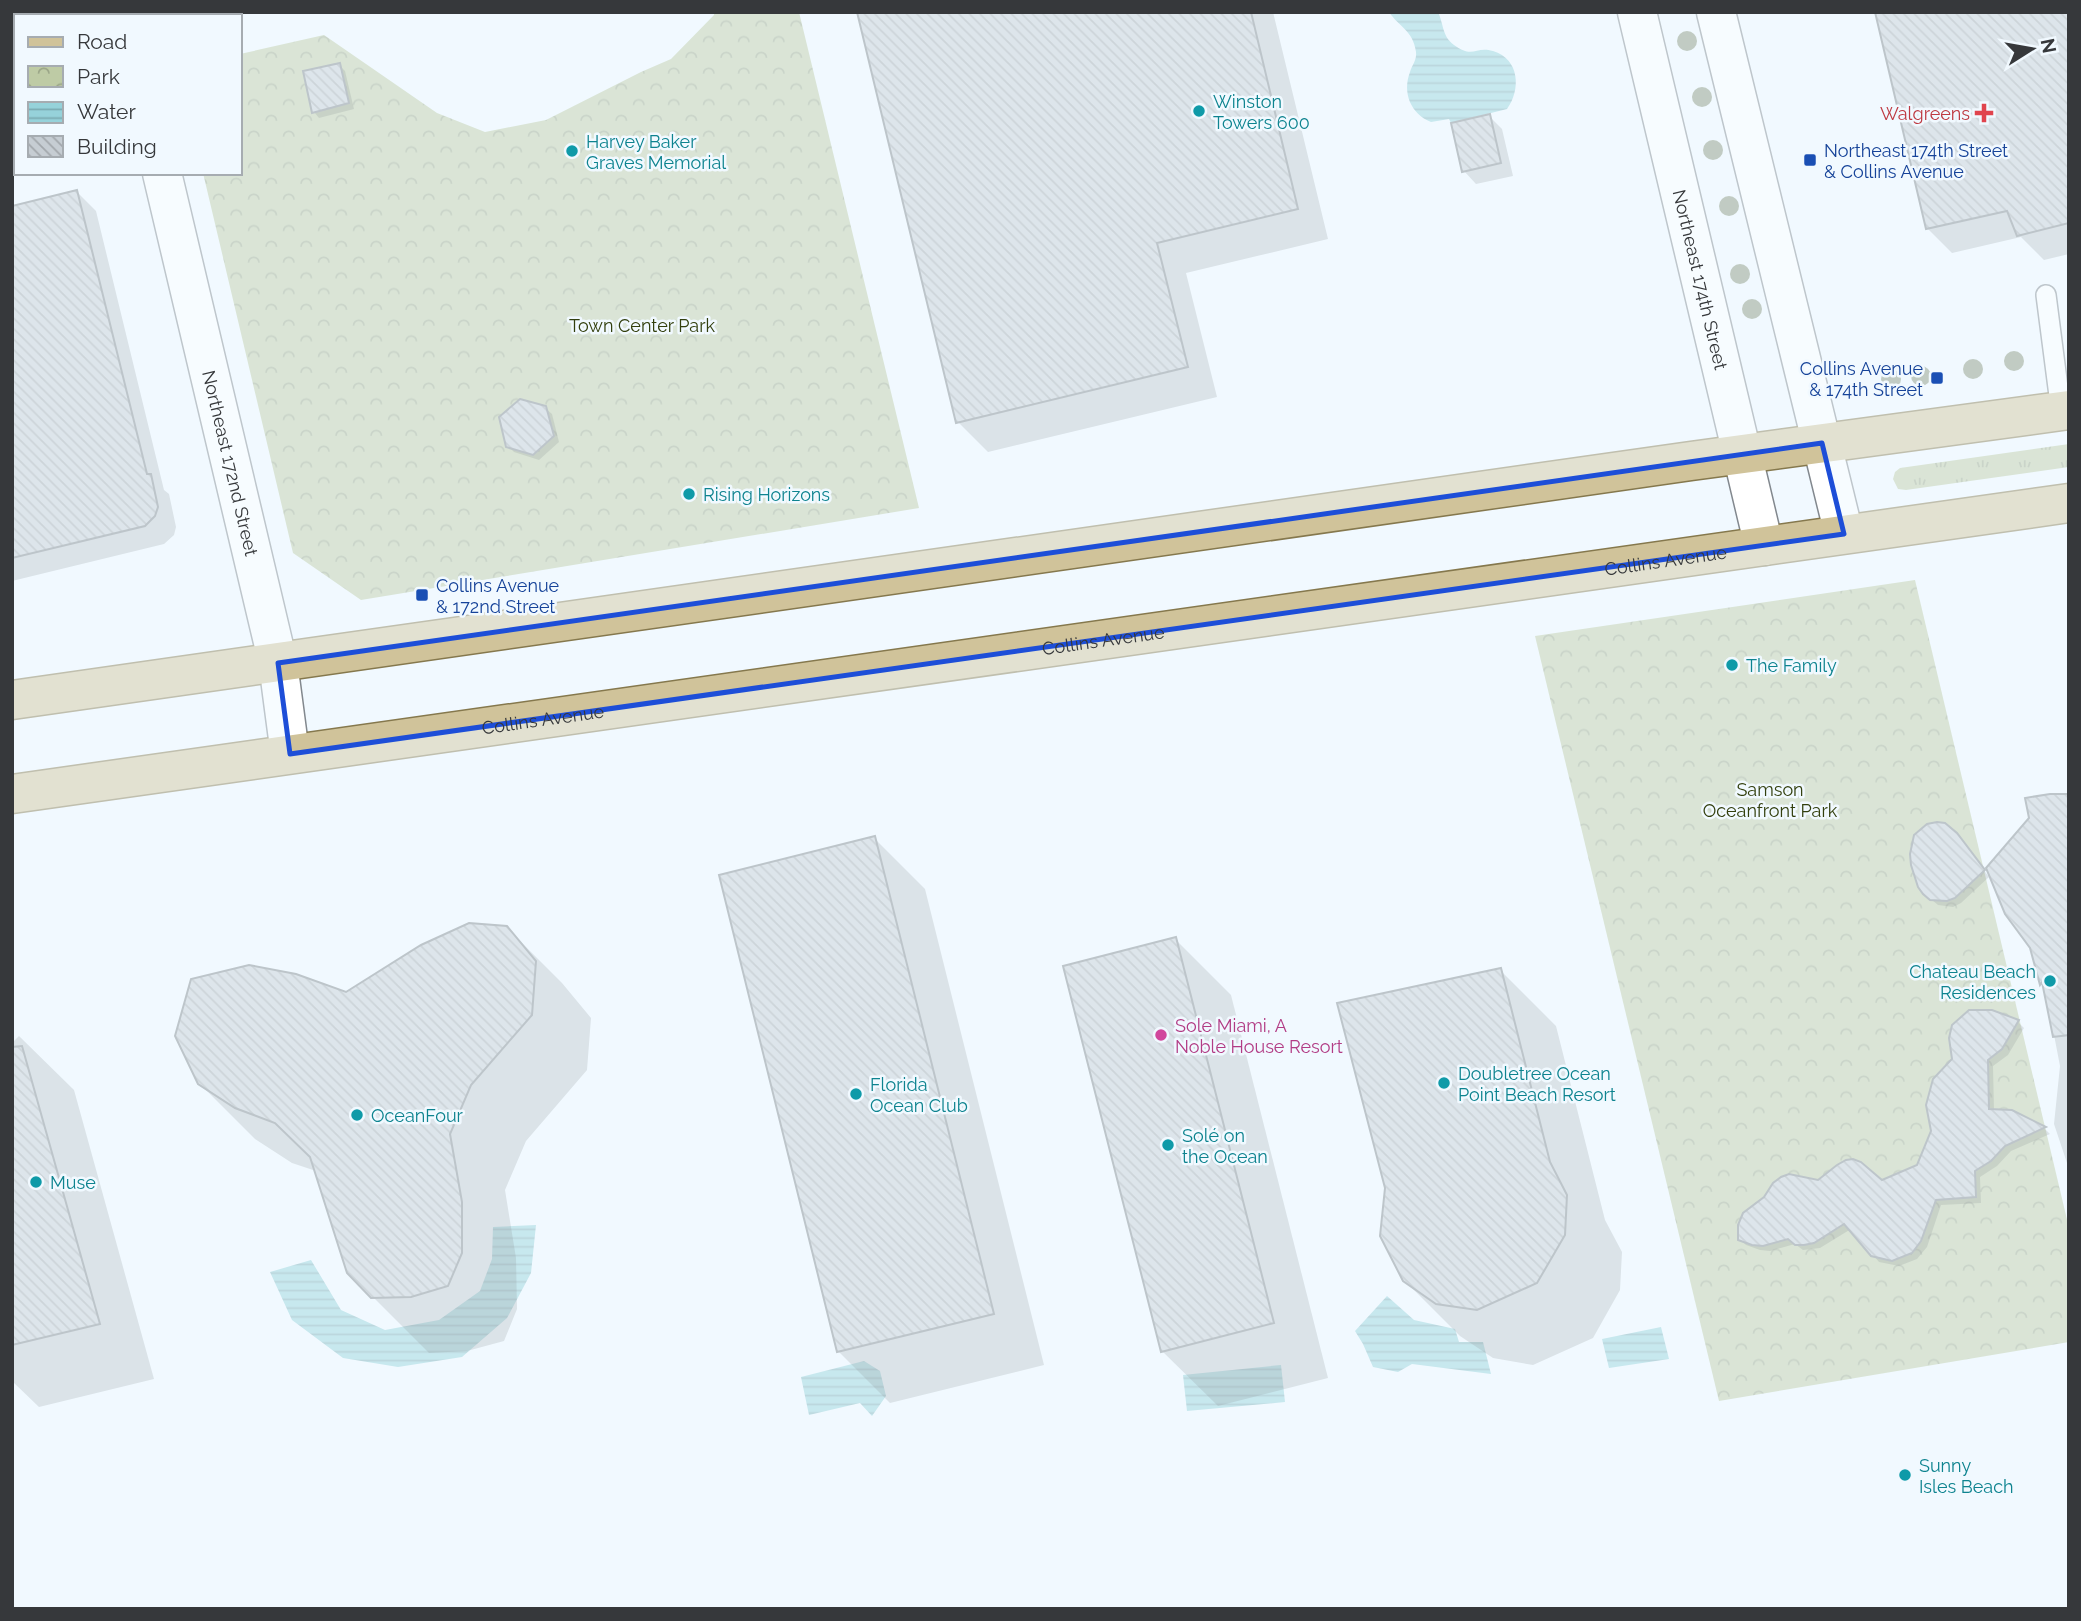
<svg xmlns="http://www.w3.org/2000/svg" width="2081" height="1621" viewBox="0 0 2081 1621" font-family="Raleway,sans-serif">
<defs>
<pattern id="grass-tufts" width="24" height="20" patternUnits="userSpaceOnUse" patternTransform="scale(1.75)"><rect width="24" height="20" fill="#becba5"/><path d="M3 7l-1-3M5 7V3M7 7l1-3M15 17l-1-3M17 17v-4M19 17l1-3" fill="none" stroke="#9ba688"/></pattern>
<pattern id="park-crowns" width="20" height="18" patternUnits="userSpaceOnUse" patternTransform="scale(1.75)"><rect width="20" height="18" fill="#becba5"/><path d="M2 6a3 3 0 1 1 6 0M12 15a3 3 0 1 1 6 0" fill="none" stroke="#9ba688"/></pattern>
<pattern id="water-rules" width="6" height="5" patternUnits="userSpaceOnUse" patternTransform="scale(1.75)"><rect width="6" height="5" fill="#96d2da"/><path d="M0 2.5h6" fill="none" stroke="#7babb2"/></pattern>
<pattern id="building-back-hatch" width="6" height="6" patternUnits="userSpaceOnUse" patternTransform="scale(1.75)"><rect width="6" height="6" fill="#c6cdd3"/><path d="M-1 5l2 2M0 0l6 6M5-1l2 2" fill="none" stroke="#a2a7ac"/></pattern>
</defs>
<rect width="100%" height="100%" fill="#f1f9ff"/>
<path fill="url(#grass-tufts)" d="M 2069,444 L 2069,467 L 1906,490 L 1898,489 L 1893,479 L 1895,472 L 1900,468 Z"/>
<g fill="url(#park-crowns)">
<path d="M 714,12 L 799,12 L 919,508 L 361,600 L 293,553 L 203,173 L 240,173 L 240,54 L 324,35 L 437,113 L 485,132 L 546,120 L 641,72 L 671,59 L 714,15 Z"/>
<path d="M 1915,580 L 2069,1228 L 2069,1342 L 1719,1401 L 1535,636 Z"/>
</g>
<g fill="url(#water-rules)">
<path d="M 1389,12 L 1438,12 C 1444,25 1442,36 1454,45 C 1473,59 1475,46 1493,51 C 1520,59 1521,90 1507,109 L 1451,123 L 1449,119 L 1431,122 C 1411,114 1402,93 1410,72 C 1412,65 1417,60 1416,52 C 1413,30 1399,27 1389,12 Z"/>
<path d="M 536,1225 L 531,1273 L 507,1318 L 462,1357 L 398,1367 L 343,1358 L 292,1320 L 270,1272 L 311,1260 L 341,1310 L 385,1330 L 439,1320 L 480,1291 L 492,1259 L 493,1227 Z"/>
<path d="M 1387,1296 L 1414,1320 L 1455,1329 L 1459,1342 L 1483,1342 L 1491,1374 L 1412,1364 L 1398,1372 L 1373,1367 L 1363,1344 L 1355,1331 Z"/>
<path d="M 1661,1327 L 1669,1359 L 1609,1368 L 1602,1339 Z"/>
<path d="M 864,1361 L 880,1371 L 886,1396 L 872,1416 L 860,1403 L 809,1415 L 801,1377 Z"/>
<path d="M 1281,1365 L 1285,1402 L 1187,1411 L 1183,1375 Z"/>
</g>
<g fill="#0003">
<path d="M 859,12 L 1273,12 L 1328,239 L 1186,273 L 1217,397 L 988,452 L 958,422 Z"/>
<path d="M 2069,12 L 2069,254 L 2044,260 L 2021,237 L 1952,253 L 1927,228 Z"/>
<path d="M 339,65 L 345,71 L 354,109 L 319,118 L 314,112 Z"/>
<path d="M 1489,116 L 1502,129 L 1513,176 L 1476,184 L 1464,171 Z"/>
<path d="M 77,192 L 96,211 L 164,490 L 169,494 L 176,527 L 174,535 L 164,544 L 12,581 L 12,208 Z"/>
<path d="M 545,408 L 552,414 L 559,442 L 539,460 L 514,452 L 508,446 Z"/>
<path d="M 2069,796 L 2069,1169 L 2054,1124 L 2060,1066 L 2045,988 L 2041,984 L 2031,948 Z"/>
<path d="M 1957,835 L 1989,877 L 1961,903 L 1953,907 L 1938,905 L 1932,900 Z"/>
<path d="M 874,838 L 925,889 L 1044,1365 L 890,1403 L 839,1352 L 721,876 Z"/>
<path d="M 506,927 L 562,983 L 591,1018 L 587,1070 L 526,1141 L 505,1190 L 516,1258 L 517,1309 L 504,1341 L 467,1351 L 429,1353 L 373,1297 L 316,1171 L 292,1163 L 255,1139 L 199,1083 L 347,994 Z"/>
<path d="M 1175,939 L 1231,995 L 1328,1378 L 1218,1406 L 1162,1351 Z"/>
<path d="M 1500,970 L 1556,1026 L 1605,1220 L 1622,1252 L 1620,1290 L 1593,1338 L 1533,1365 L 1493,1358 L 1460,1336 L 1404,1280 Z"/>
<path d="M 1991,1012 L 2018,1022 L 2024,1028 L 2008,1055 L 1993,1066 L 1994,1111 L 2011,1112 L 2045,1129 L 2050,1134 L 2011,1151 L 1997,1166 L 1980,1177 L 1981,1203 L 1941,1205 L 1927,1247 L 1917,1259 L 1899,1266 L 1879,1262 L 1851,1229 L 1820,1248 L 1803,1250 L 1795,1244 L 1770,1251 L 1760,1250 L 1746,1245 L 1740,1239 L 1819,1182 L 1882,1182 L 1919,1166 Z"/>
<path d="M 19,1036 L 74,1090 L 154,1379 L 39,1407 L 12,1381 L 12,1043 Z"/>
</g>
<g fill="url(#building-back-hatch)" stroke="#7f868b" stroke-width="2">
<path d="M 857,12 L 1251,12 L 1298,209 L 1157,243 L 1188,367 L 956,423 Z"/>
<path d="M 1875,12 L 2069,12 L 2069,223 L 2017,236 L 2007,211 L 1926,229 Z"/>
<path d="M 340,63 L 349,103 L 312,113 L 303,71 Z"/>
<path d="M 1490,114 L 1501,163 L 1462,172 L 1451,123 Z"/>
<path d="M 77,190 L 147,474 L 151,474 L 158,507 L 155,516 L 145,526 L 12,558 L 12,206 Z"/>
<path d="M 520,399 L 546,406 L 554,436 L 533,455 L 506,447 L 499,417 Z"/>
<path d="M 2050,794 L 2069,794 L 2069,1035 L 2053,1037 L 2042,982 L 2040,985 L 2030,948 L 2005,914 L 1986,868 L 2029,818 L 2025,798 Z"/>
<path d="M 1937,822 L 1945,823 L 1957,833 L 1985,870 L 1955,898 L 1947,901 L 1930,900 L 1923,894 L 1918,887 L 1911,865 L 1910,854 L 1914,835 L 1927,824 Z"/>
<path d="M 875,836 L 994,1314 L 837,1352 L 719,875 Z"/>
<path d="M 469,923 L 507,926 L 536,961 L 532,1015 L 471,1085 L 450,1134 L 462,1202 L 462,1253 L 448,1286 L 411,1297 L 371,1298 L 347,1273 L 310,1157 L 275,1123 L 235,1108 L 198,1084 L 175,1036 L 191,979 L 249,965 L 296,974 L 346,992 L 421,945 Z"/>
<path d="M 1176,937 L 1274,1323 L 1161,1352 L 1063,966 Z"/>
<path d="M 1501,968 L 1550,1162 L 1567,1195 L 1565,1235 L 1537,1283 L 1477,1310 L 1436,1304 L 1403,1281 L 1380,1236 L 1385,1188 L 1337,1003 Z"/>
<path d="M 1969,1010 L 1992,1010 L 2019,1020 L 2002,1049 L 1988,1060 L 1989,1109 L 2012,1110 L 2046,1127 L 2005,1146 L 1991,1161 L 1975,1171 L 1976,1197 L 1936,1200 L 1921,1241 L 1912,1253 L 1892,1261 L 1871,1256 L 1844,1224 L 1814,1243 L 1804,1245 L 1795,1245 L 1788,1239 L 1763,1246 L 1752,1245 L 1738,1240 L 1738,1225 L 1743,1213 L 1764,1197 L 1773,1183 L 1781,1177 L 1789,1174 L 1818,1180 L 1837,1165 L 1846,1160 L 1853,1159 L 1861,1162 L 1882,1180 L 1917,1165 L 1931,1131 L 1926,1105 L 1933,1079 L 1952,1059 L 1949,1038 L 1952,1025 Z"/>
<path d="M 22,1046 L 100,1324 L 12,1345 L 12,1047 Z"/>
</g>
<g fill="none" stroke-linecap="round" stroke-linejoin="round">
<defs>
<g id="service">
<path d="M 12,122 L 16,121"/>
<path d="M 2046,295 L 2061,411"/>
</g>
<g id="minor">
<path d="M 123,12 L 124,16"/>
<path id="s1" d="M 162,173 L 278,663 L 290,754"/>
</g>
<g id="tertiary">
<path id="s2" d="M 1637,12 L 1764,546"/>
<path d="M 1716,12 L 1844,534"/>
</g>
<g id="primary">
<path d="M 12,700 L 1691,461 L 2069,410"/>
<path id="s3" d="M 12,794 L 2069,503"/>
</g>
</defs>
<use href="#service" stroke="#82888e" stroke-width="22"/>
<use href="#minor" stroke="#82888e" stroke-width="41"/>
<use href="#tertiary" stroke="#82888e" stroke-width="41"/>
<use href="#primary" stroke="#85784d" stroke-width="41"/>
<use href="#service" stroke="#fff" stroke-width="19"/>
<use href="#minor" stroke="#fff" stroke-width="38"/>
<use href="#tertiary" stroke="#fff" stroke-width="38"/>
<use href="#primary" stroke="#d0c39a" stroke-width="38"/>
</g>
<g fill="#88937a">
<circle cx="1687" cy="41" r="10"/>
<circle cx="1702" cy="97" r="10"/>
<circle cx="1713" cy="150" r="10"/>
<circle cx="1729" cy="206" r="10"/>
<circle cx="1740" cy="274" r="10"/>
<circle cx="1752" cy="309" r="10"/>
<circle cx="2014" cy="361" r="10"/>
<circle cx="1973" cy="369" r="10"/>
<circle cx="1921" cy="376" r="10"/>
<circle cx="1891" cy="379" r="10"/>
</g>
<path d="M0 0H2081V1621H0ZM 1822,443 L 1844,534 L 290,754 L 278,663 Z" fill="#f1f9ff" fill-opacity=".55" fill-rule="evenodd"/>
<path fill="none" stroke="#1d4ed8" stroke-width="5" stroke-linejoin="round" d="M 1822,443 L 1844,534 L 290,754 L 278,663 Z"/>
<g fill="#0f9aa8" stroke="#f1f9ff" stroke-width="2.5">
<circle cx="1199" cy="111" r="7"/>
<circle cx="572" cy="151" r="7"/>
<circle cx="689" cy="494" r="7"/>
<circle cx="1732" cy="665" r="7"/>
<circle cx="2050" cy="981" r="7"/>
<circle cx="1444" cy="1083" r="7"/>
<circle cx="856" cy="1094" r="7"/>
<circle cx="357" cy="1115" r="7"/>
<circle cx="1168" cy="1145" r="7"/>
<circle cx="36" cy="1182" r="7"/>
<circle cx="1905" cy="1475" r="7"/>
</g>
<path fill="#e0444e" stroke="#f1f9ff" stroke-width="2.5" d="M1980.5 102.5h7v7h7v7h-7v7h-7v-7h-7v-7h7z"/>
<g fill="#1a4fb4" stroke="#f1f9ff" stroke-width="2.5">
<rect x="1803" y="153" width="14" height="14" rx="3.5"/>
<rect x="1930" y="371" width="14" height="14" rx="3.5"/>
<rect x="415" y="588" width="14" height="14" rx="3.5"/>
</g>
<circle fill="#d1479c" stroke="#f1f9ff" stroke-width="2.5" cx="1161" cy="1035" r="7"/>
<g text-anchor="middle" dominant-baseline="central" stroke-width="5" stroke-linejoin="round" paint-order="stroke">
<g font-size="18" fill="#0d838f" stroke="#f1f9ff" text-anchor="start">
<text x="1213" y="101">Winston<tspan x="1213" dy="21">Towers 600</tspan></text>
<text x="586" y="141">Harvey Baker<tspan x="586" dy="21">Graves Memorial</tspan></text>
<text x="703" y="494">Rising Horizons</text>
<text x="1746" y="665">The Family</text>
<text x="2036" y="971" text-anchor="end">Chateau Beach<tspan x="2036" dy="21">Residences</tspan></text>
<text x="1458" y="1073">Doubletree Ocean<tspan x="1458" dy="21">Point Beach Resort</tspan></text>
<text x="870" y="1084">Florida<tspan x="870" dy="21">Ocean Club</tspan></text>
<text x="371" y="1115">OceanFour</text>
<text x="1182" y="1135">Solé on<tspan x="1182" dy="21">the Ocean</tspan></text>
<text x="50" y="1182">Muse</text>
<text x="1919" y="1465">Sunny<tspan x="1919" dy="21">Isles Beach</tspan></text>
</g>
<g font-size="18" fill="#be3a42" stroke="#f1f9ff" text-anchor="end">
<text x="1970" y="113">Walgreens</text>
</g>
<g font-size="18" fill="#164399" stroke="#f1f9ff" text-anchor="start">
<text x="1824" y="150">Northeast 174th Street<tspan x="1824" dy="21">&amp; Collins Avenue</tspan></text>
<text x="1923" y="368" text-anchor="end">Collins Avenue<tspan x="1923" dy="21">&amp; 174th Street</tspan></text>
<text x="436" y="585">Collins Avenue<tspan x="436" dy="21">&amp; 172nd Street</tspan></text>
</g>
<g font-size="18" fill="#36383b" stroke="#f1f9ff">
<text stroke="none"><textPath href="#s2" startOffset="275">Northeast 174th Street</textPath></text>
<text stroke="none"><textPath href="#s1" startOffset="298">Northeast 172nd Street</textPath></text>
<text stroke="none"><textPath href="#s3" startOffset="1670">Collins Avenue</textPath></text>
<text stroke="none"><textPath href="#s3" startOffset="1102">Collins Avenue</textPath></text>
<text stroke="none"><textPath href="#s3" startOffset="536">Collins Avenue</textPath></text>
</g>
<g font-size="18" fill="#323f0d" stroke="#f1f9ff">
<text x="642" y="325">Town Center Park</text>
<text x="1770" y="789">Samson<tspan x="1770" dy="21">Oceanfront Park</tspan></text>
</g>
<g font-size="18" fill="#b23c85" stroke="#f1f9ff" text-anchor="start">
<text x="1175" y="1025">Sole Miami, A<tspan x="1175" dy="21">Noble House Resort</tspan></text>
</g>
</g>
<rect width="2081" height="1621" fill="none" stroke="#36383b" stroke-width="28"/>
<rect x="14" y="14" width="228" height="161" fill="#f1f9ff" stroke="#a6acb1" stroke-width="2"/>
<rect x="28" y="37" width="35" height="10" fill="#d0c39a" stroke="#a6acb1" stroke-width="2"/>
<text x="77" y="49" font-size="21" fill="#36383b">Road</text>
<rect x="28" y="66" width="35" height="21" fill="url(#park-crowns)" stroke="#a6acb1" stroke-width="2"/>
<text x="77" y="84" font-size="21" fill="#36383b">Park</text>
<rect x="28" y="102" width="35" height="21" fill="url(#water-rules)" stroke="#a6acb1" stroke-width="2"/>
<text x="77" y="119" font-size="21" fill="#36383b">Water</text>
<rect x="28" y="136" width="35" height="21" fill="url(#building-back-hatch)" stroke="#a6acb1" stroke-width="2"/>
<text x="77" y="154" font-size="21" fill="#36383b">Building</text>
<g transform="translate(2032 49) rotate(79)" stroke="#f1f9ff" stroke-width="5" paint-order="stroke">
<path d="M0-5L12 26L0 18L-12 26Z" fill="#36383b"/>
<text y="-10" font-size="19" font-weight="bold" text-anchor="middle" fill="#36383b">N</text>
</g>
</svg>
